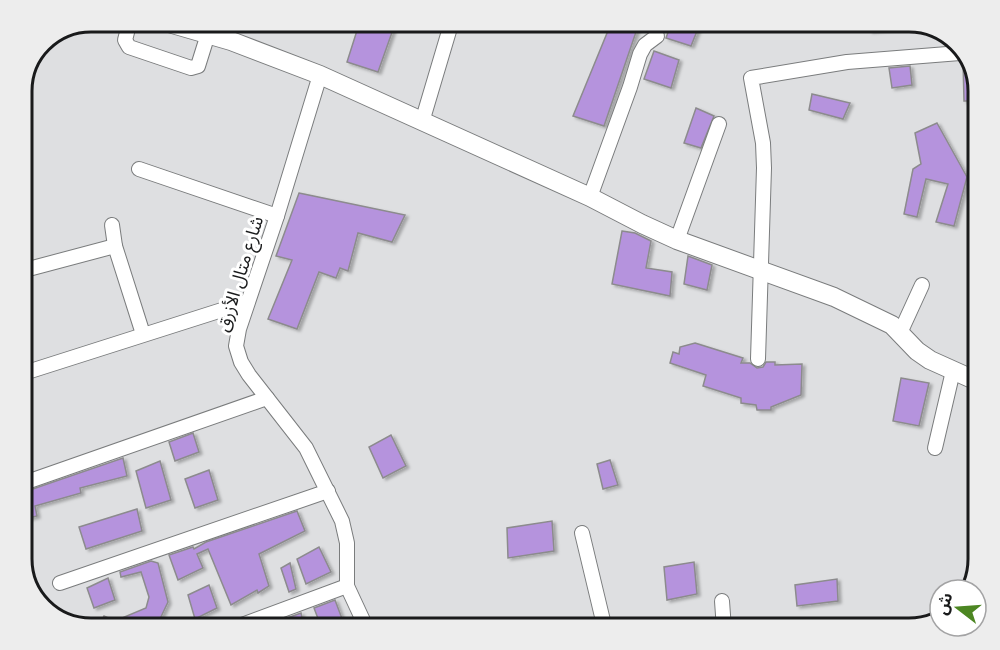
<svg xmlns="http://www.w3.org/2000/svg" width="1000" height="650" viewBox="0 0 1000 650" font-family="'Fira Sans','Noto Sans Arabic',sans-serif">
<defs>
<filter id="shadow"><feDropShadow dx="3" dy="2" stdDeviation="1.5" flood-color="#0004"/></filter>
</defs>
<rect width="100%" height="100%" fill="#dedfe1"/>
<path fill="#ccd4db" d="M 204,21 L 245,21 L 241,33 Z"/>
<g fill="#b593dd" stroke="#8c8b8d" stroke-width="1.5" filter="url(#shadow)">
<path d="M 360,21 L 396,21 L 378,72 L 347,62 Z"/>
<path d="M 612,21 L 637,29 L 604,126 L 573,116 Z"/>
<path d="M 672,21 L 701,21 L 691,46 L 666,38 Z"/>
<path d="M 869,21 L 910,21 L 910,26 L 870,31 Z"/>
<path d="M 654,51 L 679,60 L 671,88 L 644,79 Z"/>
<path d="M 963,61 L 964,61 L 979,86 L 979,92 L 972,101 L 964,101 Z"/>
<path d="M 910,66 L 912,85 L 892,88 L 889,68 Z"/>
<path d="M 812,94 L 850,103 L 843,119 L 809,110 Z"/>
<path d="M 696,108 L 714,116 L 701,148 L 684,143 Z"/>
<path d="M 937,123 L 967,177 L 954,226 L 936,222 L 948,184 L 926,179 L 917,217 L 904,214 L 913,169 L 921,164 L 915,133 Z"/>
<path d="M 299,193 L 405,215 L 392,242 L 358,233 L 348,271 L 340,268 L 336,278 L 319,272 L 297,329 L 268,319 L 292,260 L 276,256 Z"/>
<path d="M 622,231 L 635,233 L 651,241 L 646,268 L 672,272 L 670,296 L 612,284 Z"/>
<path d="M 688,256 L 712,265 L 707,290 L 684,284 Z"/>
<path d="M 695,343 L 743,358 L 741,363 L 750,363 L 757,368 L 763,367 L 766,362 L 775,362 L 775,365 L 802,364 L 801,395 L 771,407 L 771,410 L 757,410 L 756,405 L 741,403 L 741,398 L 703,386 L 706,375 L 670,363 L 673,352 L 679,354 L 680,347 Z"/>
<path d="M 901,378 L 929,383 L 919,426 L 893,421 Z"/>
<path d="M 193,433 L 199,452 L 175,461 L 169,442 Z"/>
<path d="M 391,435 L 406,466 L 383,478 L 369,447 Z"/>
<path d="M 123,458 L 127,476 L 80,488 L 81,493 L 35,506 L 37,516 L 21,520 L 21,493 Z"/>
<path d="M 610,460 L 618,485 L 603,489 L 597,464 Z"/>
<path d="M 160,461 L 171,500 L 146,508 L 136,471 Z"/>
<path d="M 209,470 L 218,500 L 195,508 L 185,479 Z"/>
<path d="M 137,509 L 142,531 L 86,549 L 79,527 Z"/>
<path d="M 297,511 L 305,531 L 259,554 L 269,586 L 258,593 L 257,590 L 231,605 L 208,549 L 197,554 L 203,568 L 178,580 L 169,555 L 193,547 L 194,549 L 206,542 Z"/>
<path d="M 552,521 L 554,551 L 508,558 L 507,528 Z"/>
<path d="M 319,547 L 331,572 L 306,584 L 297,559 Z"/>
<path d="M 151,561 L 158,563 L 168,602 L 159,621 L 141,629 L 97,629 L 104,616 L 115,621 L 146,608 L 149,597 L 141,572 L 121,577 L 120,572 Z"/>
<path d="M 694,562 L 697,594 L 667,600 L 664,567 Z"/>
<path d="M 290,563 L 296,589 L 289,592 L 281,568 Z"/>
<path d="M 108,578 L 115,600 L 94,608 L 87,588 Z"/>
<path d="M 837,579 L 838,601 L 797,606 L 795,585 Z"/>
<path d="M 209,585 L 217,608 L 195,619 L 188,595 Z"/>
<path d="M 335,600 L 344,624 L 322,629 L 314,608 Z"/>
<path d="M 301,613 L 304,627 L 267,629 L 280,623 L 279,621 Z"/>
</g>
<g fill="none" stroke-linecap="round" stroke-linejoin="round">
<defs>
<g id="minor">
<path d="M 130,21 L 125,40 L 129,47 L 191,68 L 198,66 L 208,34"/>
<path d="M 320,75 L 277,216 L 239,329 L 236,346 L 241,362 L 249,375 L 306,448 L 342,521 L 347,543 L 347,586 L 367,629"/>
<path d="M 422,122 L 452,21"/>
<path d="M 139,169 L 277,216"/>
<path d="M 590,197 L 630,87 L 640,54 L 645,45 L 657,36"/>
<path d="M 112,225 L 115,246"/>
<path d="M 677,240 L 719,124"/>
<path d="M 21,271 L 115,246 L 143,334"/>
<path d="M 900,333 L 922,285"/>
<path d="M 758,359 L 764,168 L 763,143 L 751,78 L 847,62 L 960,53"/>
<path d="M 21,374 L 247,302"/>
<path d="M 935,448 L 953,371"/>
<path d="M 21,484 L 267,398"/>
<path d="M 582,533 L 605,629"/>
<path d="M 60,583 L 328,491"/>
<path d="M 722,601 L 724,629"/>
<path d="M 933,623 L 940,620"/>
<path d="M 231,629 L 347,586"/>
</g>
<path id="major" d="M 162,21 L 231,41 L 320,75 L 590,197 L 642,224 L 677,240 L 834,297 L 892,325 L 917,351 L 930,360 L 979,382"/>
</defs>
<use href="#minor" stroke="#7a7c7d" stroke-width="16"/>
<use href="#major" stroke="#7a7c7d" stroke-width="20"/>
<use href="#minor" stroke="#fff" stroke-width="14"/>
<use href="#major" stroke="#fff" stroke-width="18"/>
</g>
<g text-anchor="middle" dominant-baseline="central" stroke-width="6" stroke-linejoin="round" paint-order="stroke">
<g font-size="18" fill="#191a1b" stroke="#fff">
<text transform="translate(240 274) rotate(-73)">شارع متال الأزرق</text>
</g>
</g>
<path d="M0 0H1000V650H0ZM91 32H909A59 59 0 0 1 968 91V559A59 59 0 0 1 909 618H91A59 59 0 0 1 32 559V91A59 59 0 0 1 91 32Z" fill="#ededed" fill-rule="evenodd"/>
<path fill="none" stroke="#191a1b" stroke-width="3" d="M91 32H909A59 59 0 0 1 968 91V559A59 59 0 0 1 909 618H91A59 59 0 0 1 32 559V91A59 59 0 0 1 91 32Z"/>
<g transform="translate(958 608) rotate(287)"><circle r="28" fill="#ffffff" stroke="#a3a3a4" stroke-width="1.5"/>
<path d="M0-4.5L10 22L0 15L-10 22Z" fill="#4c8622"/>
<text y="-9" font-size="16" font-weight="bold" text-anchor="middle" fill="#191a1b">ش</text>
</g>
</svg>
